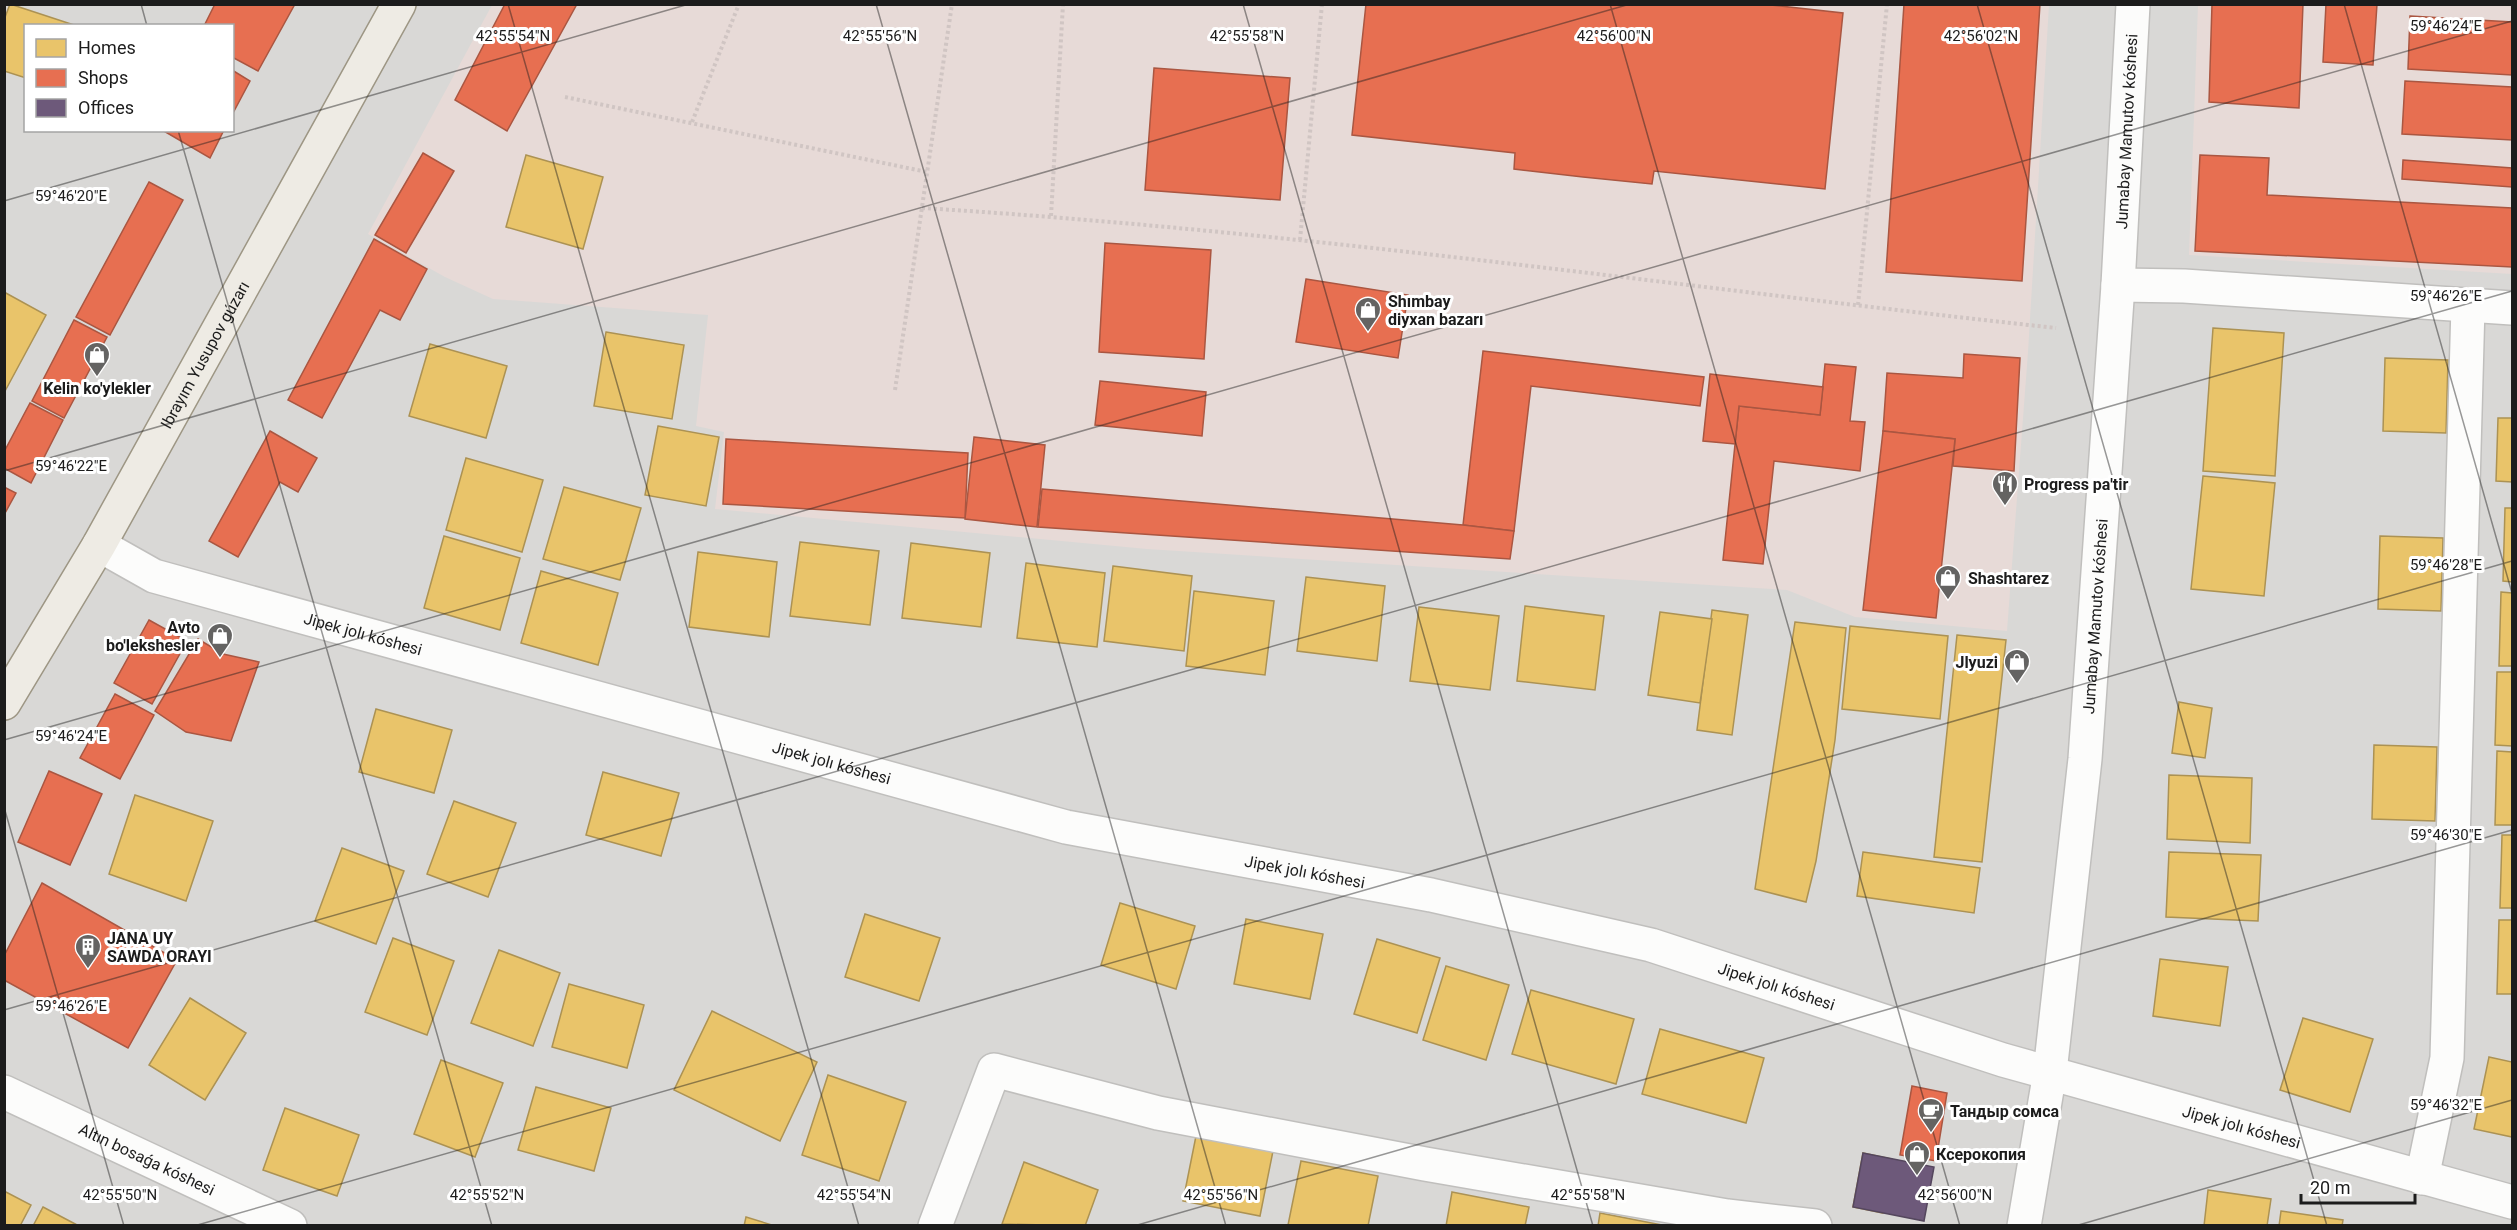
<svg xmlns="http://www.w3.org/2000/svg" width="2517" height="1230" viewBox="0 0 2517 1230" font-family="Roboto,sans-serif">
<rect width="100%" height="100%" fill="#eae8e4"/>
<path fill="#d9d8d6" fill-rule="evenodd" d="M 5,5 L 2512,5 L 2512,1225 L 5,1225 ZM 26,26 L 232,26 L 232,130 L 26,130 Z"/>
<g fill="#e7dad7">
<path d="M 492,5 L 2049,5 L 2028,352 L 2007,631 L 1855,617 L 1787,590 L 1147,549 L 715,509 L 724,432 L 696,426 L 708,315 L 493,299 L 445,277 L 368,234 Z"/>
<path d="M 2198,5 L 2512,5 L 2512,274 L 2189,255 Z"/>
</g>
<g fill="#e9c46a" stroke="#ac9253" stroke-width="1.5">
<path d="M 10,4 L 77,26 L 26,26 L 26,78 L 4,71 L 4,20 Z"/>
<path d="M 526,155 L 603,177 L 583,249 L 506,227 Z"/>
<path d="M 4,292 L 46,315 L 4,393 Z"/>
<path d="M 2213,328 L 2284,333 L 2275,476 L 2203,471 Z"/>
<path d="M 606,332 L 684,345 L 672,419 L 594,406 Z"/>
<path d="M 430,344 L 507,366 L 486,438 L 409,416 Z"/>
<path d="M 2385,358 L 2448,360 L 2446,433 L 2383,431 Z"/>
<path d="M 2498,418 L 2512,418 L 2512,482 L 2496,481 Z"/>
<path d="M 658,426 L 719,437 L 706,506 L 645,495 Z"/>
<path d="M 466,458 L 543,480 L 522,552 L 446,530 Z"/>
<path d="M 2203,476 L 2275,483 L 2264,596 L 2191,589 Z"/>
<path d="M 564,487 L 641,508 L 620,580 L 543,559 Z"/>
<path d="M 2505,508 L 2512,508 L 2512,582 L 2503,581 Z"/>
<path d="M 444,536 L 520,558 L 500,630 L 424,608 Z"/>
<path d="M 2380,536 L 2443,538 L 2441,611 L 2378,609 Z"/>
<path d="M 800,542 L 879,551 L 870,625 L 790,616 Z"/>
<path d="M 911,543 L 990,553 L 981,627 L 902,618 Z"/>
<path d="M 698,552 L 777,562 L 769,637 L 689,627 Z"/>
<path d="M 1026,563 L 1105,573 L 1097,647 L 1017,638 Z"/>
<path d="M 1113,566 L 1192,576 L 1184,651 L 1104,641 Z"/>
<path d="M 541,571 L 618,593 L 598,665 L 521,643 Z"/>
<path d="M 1306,577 L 1385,586 L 1377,661 L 1297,651 Z"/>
<path d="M 1194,591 L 1274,601 L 1265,675 L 1186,666 Z"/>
<path d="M 2501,592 L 2512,593 L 2512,666 L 2499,666 Z"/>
<path d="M 1525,606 L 1604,616 L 1595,690 L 1517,681 Z"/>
<path d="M 1419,607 L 1499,616 L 1490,690 L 1410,681 Z"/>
<path d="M 1712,610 L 1748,615 L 1732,735 L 1697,730 Z"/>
<path d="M 1660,612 L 1712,619 L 1700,703 L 1648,695 Z"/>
<path d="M 1795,622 L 1846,628 L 1835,740 L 1816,861 L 1806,902 L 1755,889 Z"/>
<path d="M 1850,626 L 1948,636 L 1940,719 L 1842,709 Z"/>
<path d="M 1957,635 L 2006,640 L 1982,862 L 1934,857 Z"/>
<path d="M 2497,672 L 2512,672 L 2512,746 L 2495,745 Z"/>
<path d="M 2179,702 L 2212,708 L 2205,758 L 2172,753 Z"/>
<path d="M 376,709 L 452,730 L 434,793 L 359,772 Z"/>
<path d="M 2374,745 L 2437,747 L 2435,821 L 2372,819 Z"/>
<path d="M 2497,751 L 2512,752 L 2512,825 L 2495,825 Z"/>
<path d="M 603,772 L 679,793 L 661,856 L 586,835 Z"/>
<path d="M 2169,775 L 2252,778 L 2250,843 L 2167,839 Z"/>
<path d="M 135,795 L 213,821 L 186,901 L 109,874 Z"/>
<path d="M 454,801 L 516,823 L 488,897 L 427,874 Z"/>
<path d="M 2502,835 L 2512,835 L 2512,908 L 2500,908 Z"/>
<path d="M 342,848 L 404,871 L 376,944 L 315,921 Z"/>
<path d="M 1863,852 L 1980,868 L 1974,913 L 1857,896 Z"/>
<path d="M 2169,852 L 2261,855 L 2258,921 L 2166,917 Z"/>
<path d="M 1120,903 L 1195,926 L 1176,989 L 1101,965 Z"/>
<path d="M 865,914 L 940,938 L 919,1001 L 845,977 Z"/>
<path d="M 1246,919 L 1323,934 L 1310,999 L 1234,984 Z"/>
<path d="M 2499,920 L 2512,920 L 2512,994 L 2497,994 Z"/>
<path d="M 393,938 L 454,961 L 427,1035 L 365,1012 Z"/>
<path d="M 1377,939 L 1440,958 L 1417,1033 L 1354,1014 Z"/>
<path d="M 499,950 L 560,973 L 533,1046 L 471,1023 Z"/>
<path d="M 2160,959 L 2228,967 L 2220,1026 L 2153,1016 Z"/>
<path d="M 1446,966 L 1509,985 L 1486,1060 L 1423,1040 Z"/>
<path d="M 569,984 L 644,1005 L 627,1068 L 552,1047 Z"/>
<path d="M 1531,990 L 1634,1019 L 1616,1084 L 1512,1054 Z"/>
<path d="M 190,998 L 246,1033 L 205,1100 L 149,1065 Z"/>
<path d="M 712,1011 L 817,1062 L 780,1141 L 674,1090 Z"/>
<path d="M 2303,1018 L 2373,1039 L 2350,1112 L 2280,1090 Z"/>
<path d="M 1660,1029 L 1764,1058 L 1746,1123 L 1642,1094 Z"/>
<path d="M 2489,1057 L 2512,1062 L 2512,1137 L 2474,1129 Z"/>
<path d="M 441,1060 L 503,1083 L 475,1157 L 414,1134 Z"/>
<path d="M 828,1075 L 906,1102 L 879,1181 L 802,1155 Z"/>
<path d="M 536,1087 L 611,1108 L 594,1171 L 518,1150 Z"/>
<path d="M 285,1108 L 359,1135 L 337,1196 L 263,1170 Z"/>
<path d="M 1196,1136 L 1273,1151 L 1260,1216 L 1183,1201 Z"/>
<path d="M 1863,1153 L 1892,1159 L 1883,1213 L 1853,1207 Z"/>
<path d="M 1301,1161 L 1378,1176 L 1368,1226 L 1288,1225 Z"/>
<path d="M 1024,1162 L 1098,1190 L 1085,1226 L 1002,1224 Z"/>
<path d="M 2208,1190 L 2271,1199 L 2267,1226 L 2204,1226 Z"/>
<path d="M 4,1191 L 31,1205 L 20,1226 L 4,1226 Z"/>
<path d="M 1452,1192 L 1529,1207 L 1525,1226 L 1446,1226 Z"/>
<path d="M 43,1207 L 79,1226 L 33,1226 Z"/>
<path d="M 2281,1211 L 2343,1220 L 2342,1226 L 2279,1226 Z"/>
<path d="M 1600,1213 L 1667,1226 L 1598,1226 Z"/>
<path d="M 746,1217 L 775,1226 L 744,1226 Z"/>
</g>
<g fill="#e76f51" stroke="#aa5641" stroke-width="1.5">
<path d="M 215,4 L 295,4 L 258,71 L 232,57 L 232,26 L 204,26 Z"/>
<path d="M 505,4 L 577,4 L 507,131 L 455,100 Z"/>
<path d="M 1366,4 L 1761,4 L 1843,13 L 1825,189 L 1654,171 L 1652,184 L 1583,177 L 1514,169 L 1515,153 L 1352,135 Z"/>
<path d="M 1904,4 L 2040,4 L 2022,281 L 1886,272 Z"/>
<path d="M 2212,4 L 2303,4 L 2299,108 L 2209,102 Z"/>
<path d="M 2326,4 L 2377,4 L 2373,65 L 2323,62 Z"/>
<path d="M 2410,16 L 2512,22 L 2512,75 L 2408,69 Z"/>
<path d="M 1154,68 L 1290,78 L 1280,200 L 1145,190 Z"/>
<path d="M 232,70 L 250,81 L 232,115 Z"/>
<path d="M 2405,81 L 2512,87 L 2512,140 L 2402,134 Z"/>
<path d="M 162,130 L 224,130 L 210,158 Z"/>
<path d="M 423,153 L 454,171 L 406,253 L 375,235 Z"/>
<path d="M 2200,155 L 2269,158 L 2267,195 L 2512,208 L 2512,267 L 2195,251 Z"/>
<path d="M 2403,160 L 2512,168 L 2512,187 L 2402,179 Z"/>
<path d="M 149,182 L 183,200 L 110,335 L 76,317 Z"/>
<path d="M 374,239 L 427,269 L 400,320 L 380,310 L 322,418 L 288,400 Z"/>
<path d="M 1105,243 L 1211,250 L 1204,359 L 1099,352 Z"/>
<path d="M 1306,279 L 1408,295 L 1398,358 L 1296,342 Z"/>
<path d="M 74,320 L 107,337 L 64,418 L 32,401 Z"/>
<path d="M 1483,351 L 1704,377 L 1700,406 L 1531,386 L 1514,531 L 1463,525 Z"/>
<path d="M 1964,354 L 2020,358 L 2014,471 L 1953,466 L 1955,439 L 1883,431 L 1887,373 L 1963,378 Z"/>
<path d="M 1825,364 L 1856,367 L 1850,421 L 1865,422 L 1860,471 L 1774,461 L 1763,564 L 1723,560 L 1739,406 L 1820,415 Z"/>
<path d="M 1710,374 L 1823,387 L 1820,415 L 1739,406 L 1735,444 L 1703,441 Z"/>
<path d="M 1100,381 L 1206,392 L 1202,436 L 1095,425 Z"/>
<path d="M 30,403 L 63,420 L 31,483 L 4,468 L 4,452 Z"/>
<path d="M 270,431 L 317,458 L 298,492 L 280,482 L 238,557 L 209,541 Z"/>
<path d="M 1883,431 L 1955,439 L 1936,618 L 1863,610 Z"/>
<path d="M 974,437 L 1045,445 L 1037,527 L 965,519 Z"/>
<path d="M 726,439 L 968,453 L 965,518 L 723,504 Z"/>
<path d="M 4,487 L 16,493 L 4,515 Z"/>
<path d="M 1042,489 L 1463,525 L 1514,531 L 1510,559 L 1038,527 Z"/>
<path d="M 149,620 L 187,641 L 152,704 L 114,683 Z"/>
<path d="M 198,639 L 223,654 L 259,662 L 231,741 L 186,732 L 155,711 Z"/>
<path d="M 115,694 L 154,715 L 120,779 L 80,758 Z"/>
<path d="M 49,771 L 102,794 L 70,865 L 18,842 Z"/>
<path d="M 42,883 L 177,960 L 128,1048 L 4,980 L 4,956 Z"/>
<path d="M 1912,1086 L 1947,1093 L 1936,1161 L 1900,1155 Z"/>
</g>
<path fill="#6d597a" stroke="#55475e" stroke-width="1.5" d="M 1863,1153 L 1934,1167 L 1924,1221 L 1853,1207 Z"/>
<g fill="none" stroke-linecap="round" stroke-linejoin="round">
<defs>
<g id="minor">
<path d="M 2118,285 L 2184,286 L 2512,308"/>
<path id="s1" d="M 99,545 L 154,576 L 1066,827 L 1431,895 L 1651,945 L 2003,1060 L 2512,1202"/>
<path id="s2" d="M 4,1092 L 290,1226"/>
<path d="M 2422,1178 L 2447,1058 L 2468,306"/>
<path d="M 935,1226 L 994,1070 L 1158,1113 L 1425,1164 L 1727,1216 L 1815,1226"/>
<path id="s3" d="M 2024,1226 L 2050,1072 L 2085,759 L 2118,285 L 2133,4"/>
</g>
<g id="major">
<path id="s4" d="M 4,703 L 99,545 L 399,4"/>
</g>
</defs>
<use href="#minor" stroke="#c0bfbd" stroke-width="36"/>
<use href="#major" stroke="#9d9684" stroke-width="36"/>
<g stroke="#d0c5c3" stroke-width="4" stroke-dasharray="3 3" stroke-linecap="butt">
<path d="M 565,97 L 927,172"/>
<path d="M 692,122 L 739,4"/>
<path d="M 922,208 C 1301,231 1678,287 2056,328"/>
<path d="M 1051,216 L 1063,4"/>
<path d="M 1300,240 L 1322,4"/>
<path d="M 1858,305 L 1887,4"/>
<path d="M 895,390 L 952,4"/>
</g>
<use href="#minor" stroke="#fcfcfb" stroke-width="33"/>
<use href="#major" stroke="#eeebe4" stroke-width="33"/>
</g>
<path fill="none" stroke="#1c1c1c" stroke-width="1.5" stroke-opacity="0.45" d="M 141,4 L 147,26M 508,4 L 859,1226M 876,4 L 1226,1226M 1243,4 L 1593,1226M 1610,4 L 1960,1226M 1977,4 L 2327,1226M 2344,4 L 2512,593M 178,130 L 492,1226M 4,201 L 689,4M 4,471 L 1630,4M 4,740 L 2512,21M 4,807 L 124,1226M 4,1010 L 2512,291M 194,1226 L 2512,561M 1134,1226 L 2512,830M 2075,1226 L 2512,1100"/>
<defs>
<symbol id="shop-pin" viewBox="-11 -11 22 30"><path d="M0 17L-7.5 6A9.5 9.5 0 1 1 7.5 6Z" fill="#646362" stroke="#fff"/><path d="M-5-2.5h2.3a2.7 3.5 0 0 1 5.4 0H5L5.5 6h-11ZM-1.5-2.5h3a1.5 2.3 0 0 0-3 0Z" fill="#fff"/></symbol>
<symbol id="restaurant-pin" viewBox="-11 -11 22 30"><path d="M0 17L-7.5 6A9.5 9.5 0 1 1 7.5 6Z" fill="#646362" stroke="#fff"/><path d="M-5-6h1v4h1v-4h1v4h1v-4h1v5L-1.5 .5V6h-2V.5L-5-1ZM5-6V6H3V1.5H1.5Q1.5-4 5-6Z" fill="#fff"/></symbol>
<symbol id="building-pin" viewBox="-11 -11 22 30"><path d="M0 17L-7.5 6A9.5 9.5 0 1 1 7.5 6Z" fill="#646362" stroke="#fff"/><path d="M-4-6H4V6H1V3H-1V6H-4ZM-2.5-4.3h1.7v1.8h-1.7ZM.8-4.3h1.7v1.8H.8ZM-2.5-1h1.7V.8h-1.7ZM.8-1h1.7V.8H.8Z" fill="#fff"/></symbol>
<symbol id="cafe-pin" viewBox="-11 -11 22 30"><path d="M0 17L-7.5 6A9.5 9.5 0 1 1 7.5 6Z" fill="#646362" stroke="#fff"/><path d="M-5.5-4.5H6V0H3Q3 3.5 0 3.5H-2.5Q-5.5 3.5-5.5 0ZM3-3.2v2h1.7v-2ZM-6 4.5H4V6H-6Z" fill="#fff"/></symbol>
</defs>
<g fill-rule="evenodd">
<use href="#shop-pin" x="1353" y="295" width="30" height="40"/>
<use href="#shop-pin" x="82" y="340" width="30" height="40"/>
<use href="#restaurant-pin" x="1990" y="469" width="30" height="40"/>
<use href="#shop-pin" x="1933" y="563" width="30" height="40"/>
<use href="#shop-pin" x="205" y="621" width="30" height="40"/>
<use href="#shop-pin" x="2002" y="647" width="30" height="40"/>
<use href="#building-pin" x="73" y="932" width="30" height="40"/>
<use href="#cafe-pin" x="1916" y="1096" width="30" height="40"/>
<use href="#shop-pin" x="1902" y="1139" width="30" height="40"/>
</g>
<g text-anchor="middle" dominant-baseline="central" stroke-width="6" stroke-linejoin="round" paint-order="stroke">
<g font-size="16" fill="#1c1c1c" stroke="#fff">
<text stroke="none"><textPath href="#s3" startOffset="1100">Jumabay Mamutov kóshesi</textPath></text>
<text stroke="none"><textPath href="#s4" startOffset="402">Ibrayım Yusupov gúzarı</textPath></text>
<text stroke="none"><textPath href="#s3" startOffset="614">Jumabay Mamutov kóshesi</textPath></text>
<text stroke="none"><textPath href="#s1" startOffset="280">Jipek jolı kóshesi</textPath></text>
<text stroke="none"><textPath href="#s1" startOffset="766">Jipek jolı kóshesi</textPath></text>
<text stroke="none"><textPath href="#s1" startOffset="1252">Jipek jolı kóshesi</textPath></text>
<text stroke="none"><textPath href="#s1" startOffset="1738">Jipek jolı kóshesi</textPath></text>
<text stroke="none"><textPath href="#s1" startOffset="2224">Jipek jolı kóshesi</textPath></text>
<text stroke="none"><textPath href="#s2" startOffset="158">Altın bosaǵa kóshesi</textPath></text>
</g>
<g font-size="16" font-weight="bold" fill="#1c1c1c" stroke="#fff" text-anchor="start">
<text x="1388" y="301">Shımbay<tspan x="1388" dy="18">diyxan bazarı</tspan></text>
<text x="97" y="388" text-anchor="middle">Kelin ko'ylekler</text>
<text x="2024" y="484">Progress pa'tir</text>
<text x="1968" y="578">Shashtarez</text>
<text x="200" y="627" text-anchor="end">Avto<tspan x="200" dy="18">bo'lekshesler</tspan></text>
<text x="1998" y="662" text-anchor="end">Jlyuzi</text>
<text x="107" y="938">JANA UY<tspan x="107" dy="18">SAWDA ORAYI</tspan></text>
<text x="1950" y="1111">Тандыр сомса</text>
<text x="1936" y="1154">Ксерокопия</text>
</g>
</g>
<g font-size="15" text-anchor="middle" fill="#1c1c1c" stroke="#fff" stroke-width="6" stroke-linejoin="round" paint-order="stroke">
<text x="2446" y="31">59°46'24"E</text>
<text x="513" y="41">42°55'54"N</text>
<text x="880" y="41">42°55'56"N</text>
<text x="1247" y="41">42°55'58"N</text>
<text x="1614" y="41">42°56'00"N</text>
<text x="1981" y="41">42°56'02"N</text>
<text x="71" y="201">59°46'20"E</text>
<text x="2446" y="301">59°46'26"E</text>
<text x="71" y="471">59°46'22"E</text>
<text x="2446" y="570">59°46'28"E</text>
<text x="71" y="741">59°46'24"E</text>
<text x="2446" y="840">59°46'30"E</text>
<text x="71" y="1011">59°46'26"E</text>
<text x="2446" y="1110">59°46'32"E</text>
<text x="120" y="1200">42°55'50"N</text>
<text x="487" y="1200">42°55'52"N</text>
<text x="854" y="1200">42°55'54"N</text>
<text x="1221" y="1200">42°55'56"N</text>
<text x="1588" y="1200">42°55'58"N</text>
<text x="1955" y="1200">42°56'00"N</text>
</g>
<rect width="2517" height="1230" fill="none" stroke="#1c1c1c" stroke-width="12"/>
<rect x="24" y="24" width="210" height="108" fill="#ffffff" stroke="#a4a4a4" stroke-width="1.5"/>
<rect x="36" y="39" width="30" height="18" fill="#e9c46a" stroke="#a4a4a4" stroke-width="1.5"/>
<text x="78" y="54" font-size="18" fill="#1c1c1c">Homes</text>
<rect x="36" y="69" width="30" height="18" fill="#e76f51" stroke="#a4a4a4" stroke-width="1.5"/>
<text x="78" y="84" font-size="18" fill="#1c1c1c">Shops</text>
<rect x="36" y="99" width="30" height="18" fill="#6d597a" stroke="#a4a4a4" stroke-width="1.5"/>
<text x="78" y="114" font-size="18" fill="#1c1c1c">Offices</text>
<path d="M2301 1194v9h114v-9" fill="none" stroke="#1c1c1c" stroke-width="3"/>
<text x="2310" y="1194" font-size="18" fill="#1c1c1c" stroke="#ffffff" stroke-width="4.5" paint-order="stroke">20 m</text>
</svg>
